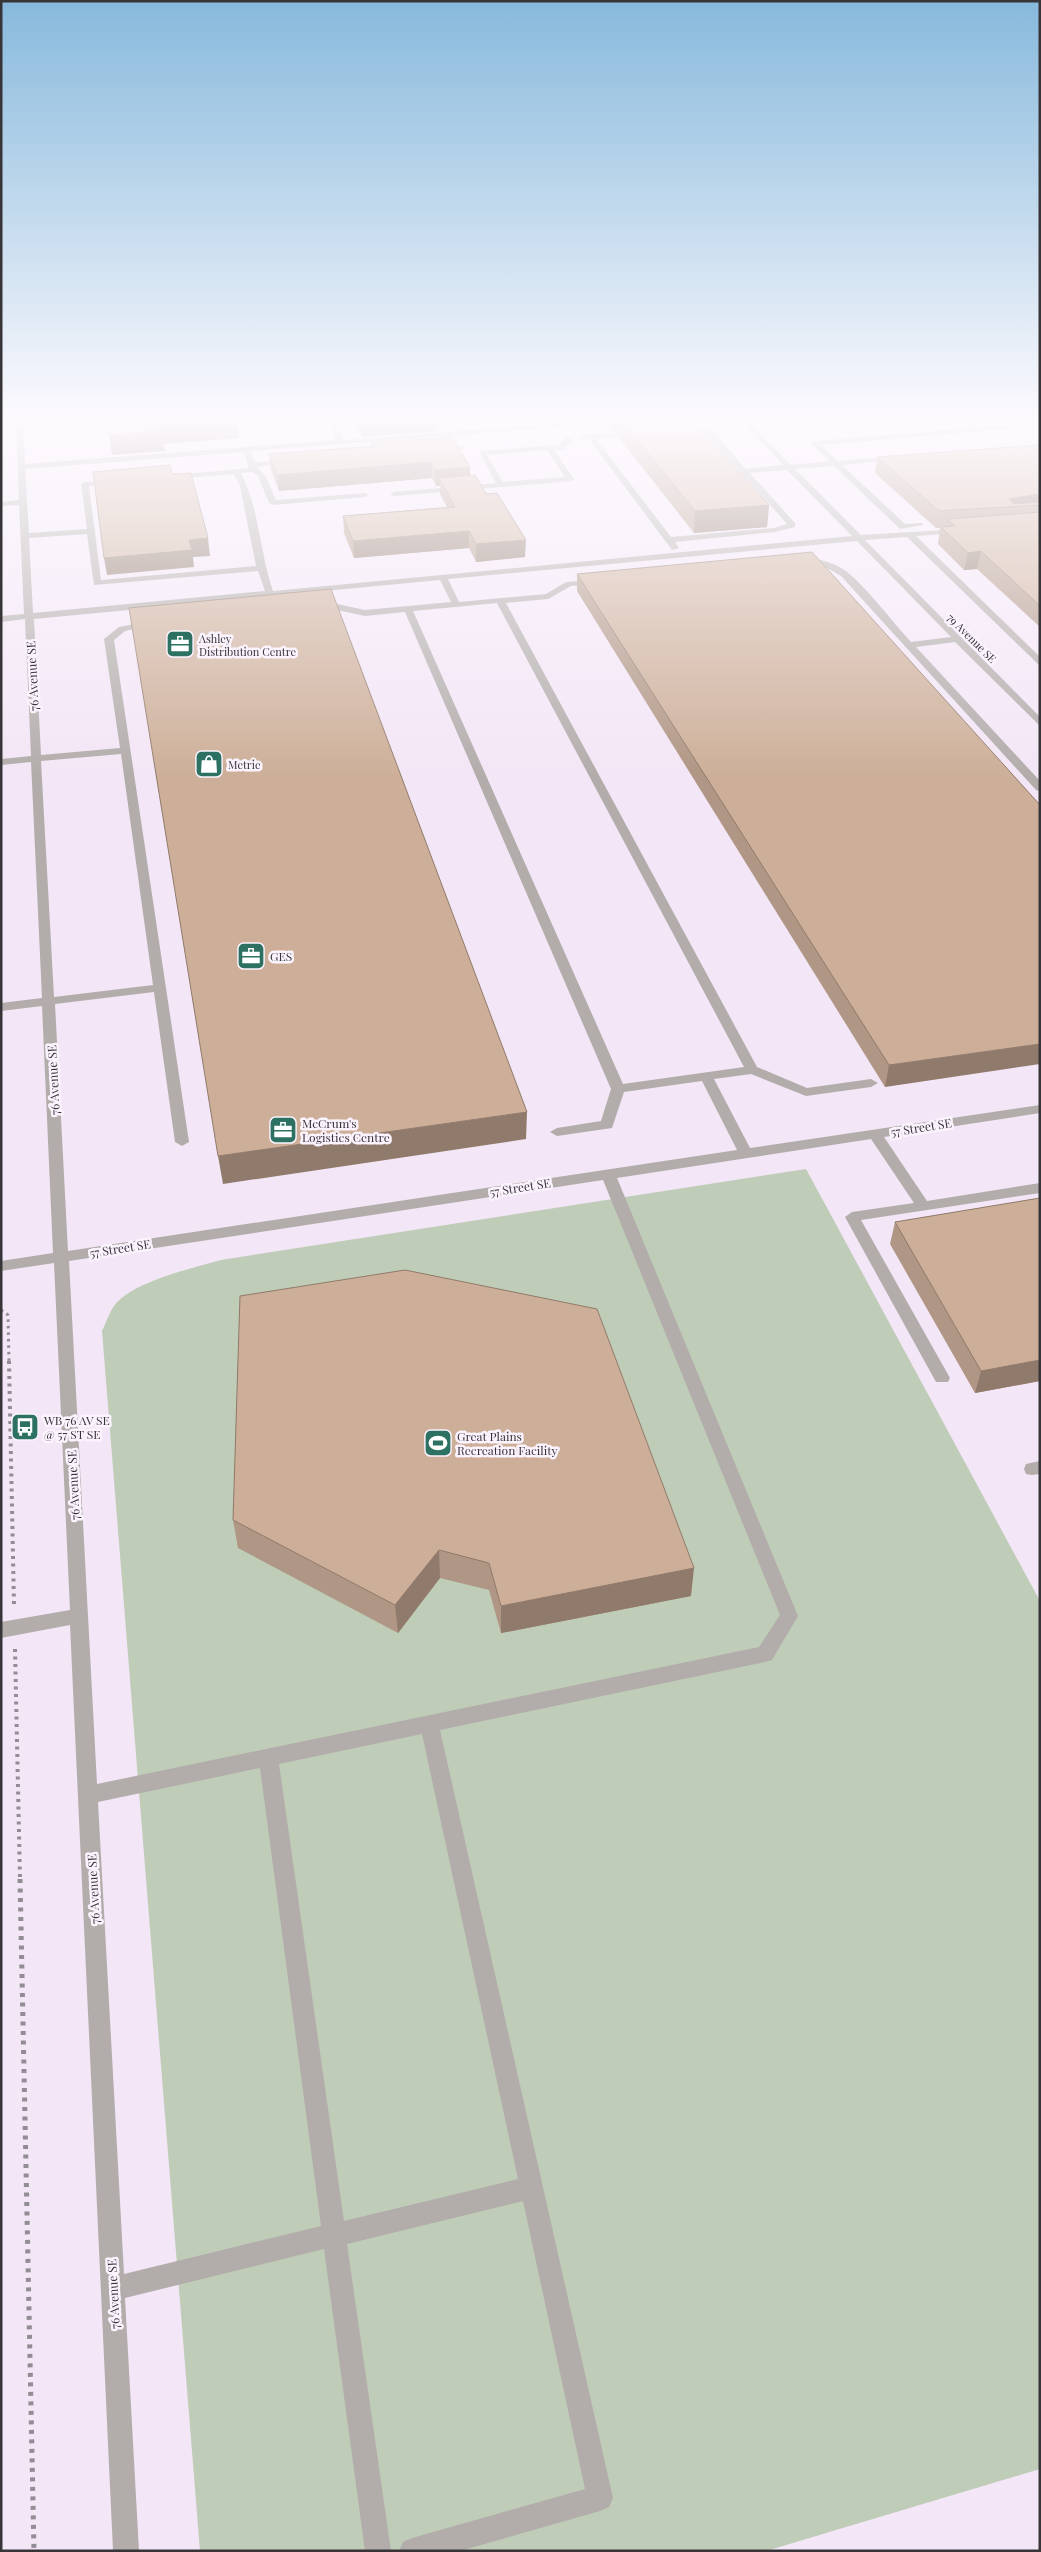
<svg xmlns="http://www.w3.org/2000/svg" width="1041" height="2552" viewBox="0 0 1041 2552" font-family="'Playfair Display',serif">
<rect width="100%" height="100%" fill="#fbf3fd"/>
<rect fill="#f3e6f6" x="1" y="419" width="1039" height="2132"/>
<path fill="#bfccb7" d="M 806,1169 L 1040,1601 L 1040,2469 L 766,2551 L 200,2551 L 102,1331 C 106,1323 109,1313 114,1306 C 131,1282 193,1268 221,1260 Z"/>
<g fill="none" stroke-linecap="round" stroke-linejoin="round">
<path stroke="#928d94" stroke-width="3" stroke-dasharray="2.5 4" stroke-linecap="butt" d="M 1,1310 L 8,1315 L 9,1362"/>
<g stroke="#928d94" stroke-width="4" stroke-dasharray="3 4.5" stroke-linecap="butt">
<path d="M 9,1361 L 14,1605"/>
<path d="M 15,1649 L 20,1880"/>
</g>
<path stroke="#928d94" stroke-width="5" stroke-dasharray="4 5.5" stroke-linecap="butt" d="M 20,1879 L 34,2551"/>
<g fill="#b2adab" fill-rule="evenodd">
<path d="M 16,419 L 23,419 L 25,464 L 336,440 L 327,419 L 333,419 L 343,440 L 620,419 L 646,419 L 642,421 L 251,451 L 255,462 L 290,460 L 294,462 L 257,467 L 265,475 L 276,500 L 365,493 L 369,495 L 365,497 L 273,505 L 269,503 L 258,476 L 252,472 L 241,473 C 259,507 260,554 273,591 L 852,536 L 787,470 L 750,473 L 795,523 L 795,527 L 775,532 L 675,542 L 679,548 L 672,550 L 589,439 L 580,439 L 583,435 L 643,431 L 640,435 L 596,439 L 671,537 L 774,528 L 787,524 L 706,433 L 680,432 L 677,428 L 711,429 L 746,469 L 783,465 L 739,419 L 746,419 L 791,465 L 830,461 L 812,445 L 811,443 L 815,441 L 1018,424 L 1022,426 L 1018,428 L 821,445 L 838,461 L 900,456 L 900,460 L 897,460 L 842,465 L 905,524 L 922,523 L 923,525 L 900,529 L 834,466 L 795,469 L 861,535 L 961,529 L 961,533 L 958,533 L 916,536 L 1040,657 L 1040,666 L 907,537 L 865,540 L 1040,717 L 1040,726 L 955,642 L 916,647 L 1040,781 L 1040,791 L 1036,790 L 841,576 L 827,568 L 803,566 L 799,563 C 810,554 835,563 846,571 C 868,589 891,620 911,642 L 951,637 L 857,541 L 448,579 L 459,602 L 546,594 L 566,582 L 599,580 L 600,582 L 596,585 L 571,586 L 548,599 L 506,603 L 757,1067 L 807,1088 L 871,1079 L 878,1083 L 871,1087 L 806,1096 L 751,1074 L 714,1079 L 750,1148 L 1040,1105 L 1040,1113 L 884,1137 L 927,1201 L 1040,1183 L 1040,1193 L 861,1220 L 950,1378 L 948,1382 L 936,1382 L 845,1217 L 852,1212 L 914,1203 L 871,1139 L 617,1178 L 798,1616 L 772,1660 L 765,1662 L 440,1730 L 613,2498 L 609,2507 L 600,2511 L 460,2551 L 399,2551 L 403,2542 L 412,2538 L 585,2489 L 523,2201 L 347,2244 L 391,2551 L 365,2551 L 324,2249 L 125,2298 L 139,2551 L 113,2551 L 70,1625 L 1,1638 L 1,1622 L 70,1610 L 54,1263 L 1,1271 L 1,1261 L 53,1253 L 42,1006 L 1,1011 L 1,1003 L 42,998 L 31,762 L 1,765 L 1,759 L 31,756 L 25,619 L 1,622 L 1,616 L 24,614 L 19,505 L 1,506 L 1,502 L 19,500 ZM 244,452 L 249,468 L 173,475 L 169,477 L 173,479 L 234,474 L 240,486 L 256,566 L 101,580 L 89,486 L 118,484 L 118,480 L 115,480 L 85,482 L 81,484 L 87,529 L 29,533 L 25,469 ZM 87,534 L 94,585 L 258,571 L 265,591 L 33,613 L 29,538 ZM 440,580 L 451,602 L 365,610 L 337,604 L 314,609 L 318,612 L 337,610 L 365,616 L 405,612 L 611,1089 L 601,1121 L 557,1128 L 550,1132 L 557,1136 L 612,1128 L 624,1092 L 702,1081 L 737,1150 L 68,1251 L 55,1004 L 154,992 L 175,1142 L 182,1146 L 189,1142 L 114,640 L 125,631 L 156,624 L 151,621 L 119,627 L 104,639 L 120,748 L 41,755 L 34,619 ZM 497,603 L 744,1067 L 623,1084 L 413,611 ZM 121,754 L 153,985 L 54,997 L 41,761 ZM 603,1180 L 780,1615 L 759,1647 L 97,1784 L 69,1261 ZM 422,1734 L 518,2179 L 344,2221 L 279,1764 ZM 260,1768 L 321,2226 L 124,2274 L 98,1802 Z"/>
<path d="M 566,437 L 573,439 L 564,449 L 554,450 L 574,479 L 573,481 L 394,496 L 390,494 L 394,492 L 496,483 L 479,451 L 559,445 ZM 547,450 L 565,477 L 503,482 L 487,455 Z"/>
<path d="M 464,446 L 465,448 C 458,452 441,454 434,450 Z"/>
<path d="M 1040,1461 L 1040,1474 L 1032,1475 L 1026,1474 L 1024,1469 L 1026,1464 Z"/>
</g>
</g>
<g fill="#b09684">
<path d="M 353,419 L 476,419 L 476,421 L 439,424 L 439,431 L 362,437 Z"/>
<path d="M 609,419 L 692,419 L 769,505 L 767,527 L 694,533 L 620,439 L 620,430 L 613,431 L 609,425 Z"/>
<path d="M 371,443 L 470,475 L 525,557 L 476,562 L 469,548 L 354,558 L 344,533 L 343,516 L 447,507 L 440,494 L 440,486 L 436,486 L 432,478 L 279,491 L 271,470 L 269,454 L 363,447 L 372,446 Z"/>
<path d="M 1040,445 L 1040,627 L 977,569 L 964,570 L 938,544 L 940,528 L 936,528 L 875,473 L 877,457 Z"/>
<path d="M 577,574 L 1040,805 L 885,1087 L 577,591 Z"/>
<path d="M 1040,1198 L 1040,1381 L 975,1393 L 890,1244 L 895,1222 Z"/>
<path d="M 240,1296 L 691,1596 L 501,1633 L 489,1590 L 440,1578 L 398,1633 L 238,1548 L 233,1520 Z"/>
</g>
<g fill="#907a6b">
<path d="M 229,419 L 237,419 L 239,438 L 164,444 L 165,451 L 112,455 L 109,435 L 160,424 Z"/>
<path d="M 394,419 L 476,419 L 476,421 L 439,424 L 439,431 L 362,437 L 361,421 Z"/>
<path d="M 614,419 L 680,419 L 620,419 L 620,430 L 613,431 Z"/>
<path d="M 431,462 L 432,478 L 279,491 L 277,475 Z"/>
<path d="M 470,467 L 470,483 L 439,478 L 440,486 L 436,486 L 435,470 Z"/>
<path d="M 1040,494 L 1040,505 L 1007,507 L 1009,499 Z"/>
<path d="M 769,505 L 767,527 L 694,533 L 695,511 Z"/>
<path d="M 469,531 L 469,548 L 354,558 L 353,541 Z"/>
<path d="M 208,538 L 210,556 L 193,557 L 194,567 L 107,575 L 104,558 L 189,540 Z"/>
<path d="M 526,540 L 525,557 L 476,562 L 476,544 Z"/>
<path d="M 981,551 L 977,569 L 964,570 L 968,553 Z"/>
<path d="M 1040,1044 L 1040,1064 L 885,1087 L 889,1065 Z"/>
<path d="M 527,1112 L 526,1139 L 223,1184 L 218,1156 Z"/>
<path d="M 1040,1360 L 1040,1381 L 975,1393 L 981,1371 Z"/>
<path d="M 439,1550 L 440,1578 L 398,1633 L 395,1605 Z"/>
<path d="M 694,1568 L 691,1596 L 501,1633 L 501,1606 Z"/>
</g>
<g fill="#cdaf99" stroke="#907a6b">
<path d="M 106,419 L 229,419 L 160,424 L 162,431 L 109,435 Z"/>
<path d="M 359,419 L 394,419 L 361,421 Z"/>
<path d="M 620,419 L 692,419 L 769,505 L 695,511 Z"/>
<path d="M 452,437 L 470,467 L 435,470 L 431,462 L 277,475 L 269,454 L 363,447 L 373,446 L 371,443 Z"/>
<path d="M 1040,445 L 1040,494 L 1009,499 L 1014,504 L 1040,502 L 1040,505 L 939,511 L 877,457 Z"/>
<path d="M 170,465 L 172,474 L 191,473 L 208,538 L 189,540 L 192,550 L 104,558 L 93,472 Z"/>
<path d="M 475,475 L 486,494 L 497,493 L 526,540 L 476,544 L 469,531 L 353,541 L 343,516 L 455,507 L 439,478 Z"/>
<path d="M 1040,512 L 1040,606 L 981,551 L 968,553 L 941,527 L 955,526 L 947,519 Z"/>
<path d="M 812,552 L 1040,805 L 1040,1044 L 889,1065 L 577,574 Z"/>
<path d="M 331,589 L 527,1112 L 218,1156 L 129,608 Z"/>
<path d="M 1040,1198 L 1040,1360 L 981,1371 L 895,1222 Z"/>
<path d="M 405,1270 L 597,1309 L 694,1568 L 501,1606 L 489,1563 L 439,1550 L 395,1605 L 233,1520 L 240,1296 Z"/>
</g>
<linearGradient id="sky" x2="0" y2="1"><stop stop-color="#87b9dc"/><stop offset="0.54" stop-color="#fdfafe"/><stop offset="1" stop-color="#fdfafe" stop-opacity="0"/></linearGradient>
<rect width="1041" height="776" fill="url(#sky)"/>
<defs>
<symbol id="office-square" viewBox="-11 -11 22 22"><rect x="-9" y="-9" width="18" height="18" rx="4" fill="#2d7163" stroke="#fbf3fd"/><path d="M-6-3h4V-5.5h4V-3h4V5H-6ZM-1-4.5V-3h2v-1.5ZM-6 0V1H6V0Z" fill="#fff"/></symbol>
<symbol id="shop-square" viewBox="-11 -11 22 22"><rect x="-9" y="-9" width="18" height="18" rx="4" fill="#2d7163" stroke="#fbf3fd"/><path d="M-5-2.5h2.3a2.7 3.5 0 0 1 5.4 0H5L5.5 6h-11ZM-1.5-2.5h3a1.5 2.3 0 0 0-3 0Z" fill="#fff"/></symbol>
<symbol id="bus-square" viewBox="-11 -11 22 22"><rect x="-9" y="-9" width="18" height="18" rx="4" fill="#2d7163" stroke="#fbf3fd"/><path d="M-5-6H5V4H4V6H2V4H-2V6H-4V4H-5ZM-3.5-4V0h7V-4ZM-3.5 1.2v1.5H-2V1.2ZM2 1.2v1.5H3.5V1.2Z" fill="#fff"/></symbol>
<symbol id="stadium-square" viewBox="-11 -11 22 22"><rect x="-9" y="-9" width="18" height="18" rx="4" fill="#2d7163" stroke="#fbf3fd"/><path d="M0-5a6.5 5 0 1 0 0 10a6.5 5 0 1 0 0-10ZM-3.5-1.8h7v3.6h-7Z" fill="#fff"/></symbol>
</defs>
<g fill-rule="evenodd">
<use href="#office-square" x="164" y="628" width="32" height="32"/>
<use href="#shop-square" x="193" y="748" width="32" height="32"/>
<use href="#office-square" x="235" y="940" width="32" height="32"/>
<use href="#office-square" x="267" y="1114" width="32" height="32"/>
<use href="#bus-square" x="9" y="1411" width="32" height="32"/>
<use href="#stadium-square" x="422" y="1427" width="32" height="32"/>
</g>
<g text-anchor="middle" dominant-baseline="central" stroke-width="5" stroke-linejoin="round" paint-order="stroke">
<g font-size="11" fill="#383539" stroke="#fbf3fd" text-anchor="start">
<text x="199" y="638">Ashley<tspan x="199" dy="13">Distribution Centre</tspan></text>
<text x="228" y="764">Metrie</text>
</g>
<g font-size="11" fill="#383539" stroke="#fbf3fd">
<text transform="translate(972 638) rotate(45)">79 Avenue SE</text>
</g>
<g font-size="12" fill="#383539" stroke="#fbf3fd">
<text transform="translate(32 676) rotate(-93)">76 Avenue SE</text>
<text transform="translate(53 1080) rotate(-93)">76 Avenue SE</text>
<text transform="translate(921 1127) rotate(-9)">57 Street SE</text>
<text transform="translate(520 1187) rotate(-9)">57 Street SE</text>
<text transform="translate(120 1248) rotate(-9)">57 Street SE</text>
<text transform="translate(73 1485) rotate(-93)">76 Avenue SE</text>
<text transform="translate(93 1889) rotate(-93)">76 Avenue SE</text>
<text transform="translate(113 2294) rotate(-93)">76 Avenue SE</text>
</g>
<g font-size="12" fill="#383539" stroke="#fbf3fd" text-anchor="start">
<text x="270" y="956">GES</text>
<text x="302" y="1123">McCrum's<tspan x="302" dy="14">Logistics Centre</tspan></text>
<text x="44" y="1420">WB 76 AV SE<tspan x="44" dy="14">@ 57 ST SE</tspan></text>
<text x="457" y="1436">Great Plains<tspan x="457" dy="14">Recreation Facility</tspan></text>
</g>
</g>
<rect width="1041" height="2552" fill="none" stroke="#383539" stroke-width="5"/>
</svg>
